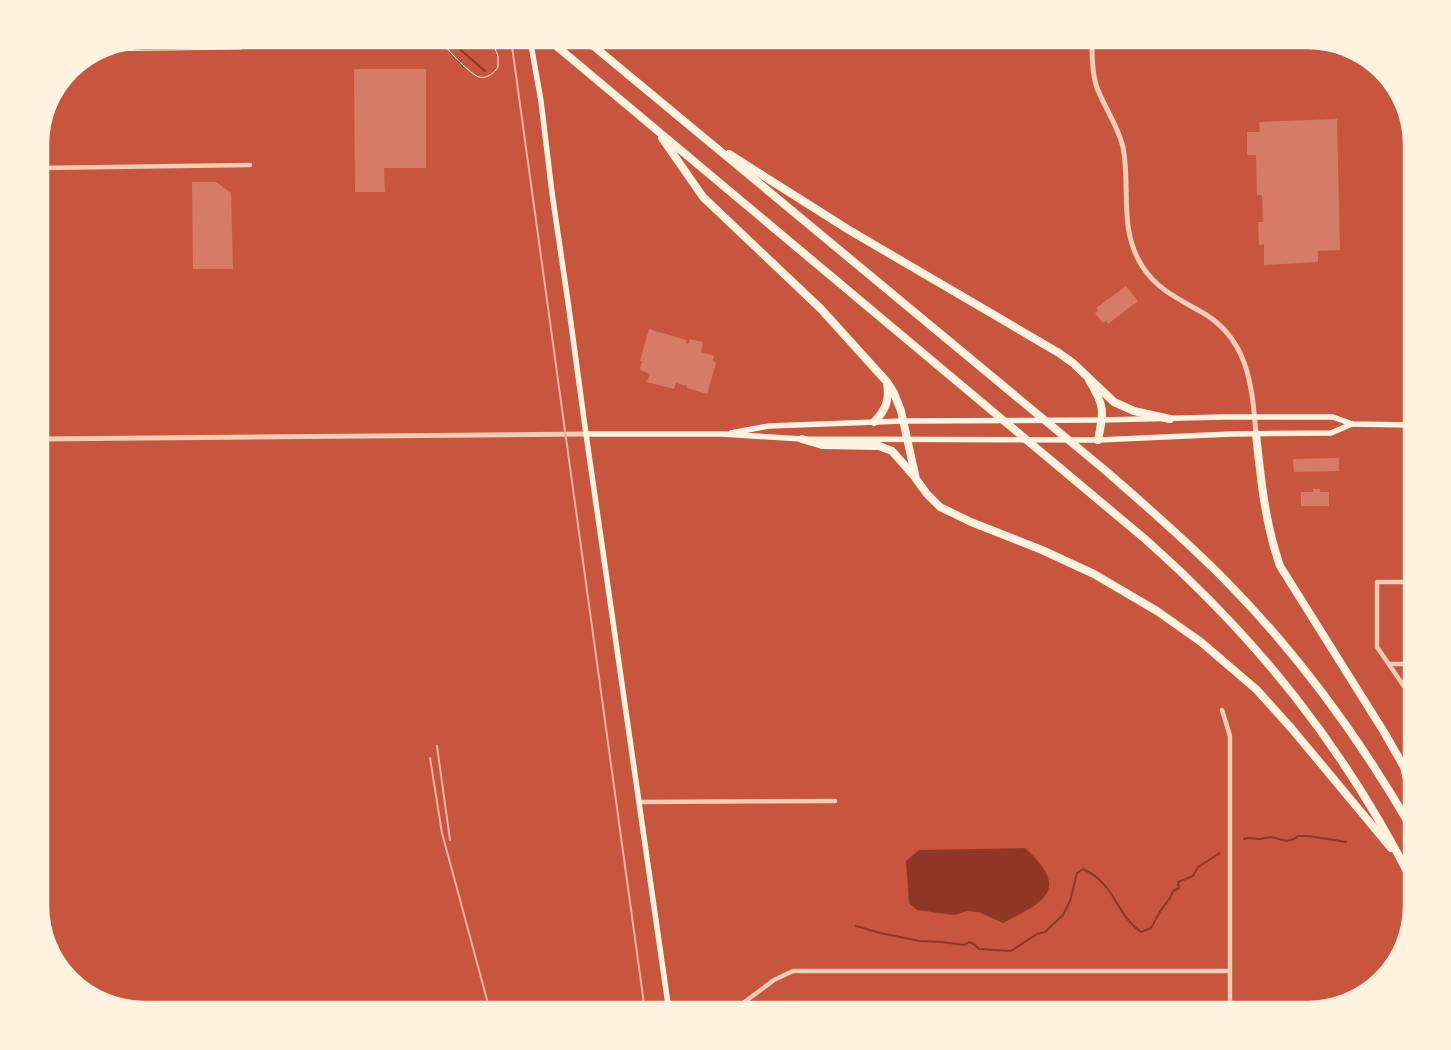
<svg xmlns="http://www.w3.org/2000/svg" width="1451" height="1050" viewBox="0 0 1451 1050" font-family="'PT Sans',sans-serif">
<rect width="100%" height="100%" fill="#c8553d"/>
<path fill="#8f3625" d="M 1025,848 C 1070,889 1046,901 1003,923 L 979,912 L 967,911 L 954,915 L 917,910 L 909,903 L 906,861 L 919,850 Z"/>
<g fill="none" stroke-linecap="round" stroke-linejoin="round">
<g stroke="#8f3625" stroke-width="2">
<path d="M 448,39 L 485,71"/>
<path d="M 1244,839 L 1248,838 L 1260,839 L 1271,837 L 1287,841 L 1294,839 L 1298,836 L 1309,836 L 1346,842"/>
<path d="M 856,926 L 880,933 L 920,941 L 942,942 L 964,945 L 969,942 L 974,944 L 979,949 L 1011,951 L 1037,934 L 1045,932 L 1063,915 L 1070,901 L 1077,873 L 1083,869 C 1116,884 1115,914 1141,932 L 1151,928 C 1154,923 1160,910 1164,906 C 1168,901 1171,898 1173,891 L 1179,888 L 1178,882 L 1193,876 L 1198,867 L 1220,853"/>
</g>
</g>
<g fill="#d67c66">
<path d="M 354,69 L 426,69 L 426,168 L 384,168 L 385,192 L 355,192 Z"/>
<path d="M 1337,119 L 1340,250 L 1318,251 L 1318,262 L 1264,265 L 1264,244 L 1259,245 L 1258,222 L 1263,222 L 1262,195 L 1257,195 L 1256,155 L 1247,155 L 1247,132 L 1260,132 L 1259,122 Z"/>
<path d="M 192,182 L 216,182 L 231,193 L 233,269 L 193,269 Z"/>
<path d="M 1126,286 L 1138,301 L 1108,324 L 1106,321 L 1103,323 L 1095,313 L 1098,311 L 1096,308 Z"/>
<path d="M 649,329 L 686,340 L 686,343 L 688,344 L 690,339 L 703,342 L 701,352 L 714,356 L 713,360 L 716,363 L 707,394 L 687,388 L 687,386 L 676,383 L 674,389 L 647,382 L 650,374 L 640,370 L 642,361 L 640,361 Z"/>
<path d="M 1339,458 L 1339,471 L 1294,472 L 1293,459 Z"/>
<path d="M 1313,489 L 1320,489 L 1320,492 L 1329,492 L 1329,506 L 1301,506 L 1301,492 L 1313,492 Z"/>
</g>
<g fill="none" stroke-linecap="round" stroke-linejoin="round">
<g stroke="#fff3e0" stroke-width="1">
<path d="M 438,39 C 448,49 463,67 475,75 C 483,81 493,75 498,67 L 498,56 L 493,43 L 494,39"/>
<path d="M 96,51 L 241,49 L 268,39"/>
</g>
<g stroke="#f1ccb7" stroke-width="4.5">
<path d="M 39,168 L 250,165"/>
<path d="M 1412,582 L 1377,582 L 1377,647 L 1412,698"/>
<path d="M 1389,664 L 1412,664"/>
<path d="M 1222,710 L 1230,736 L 1230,1011"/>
<path d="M 639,802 L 835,801"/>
<path d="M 669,1005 L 687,1011"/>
<path d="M 730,1011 L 735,1009 L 774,980 L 793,971 L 1229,971"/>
</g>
<g stroke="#f1ccb7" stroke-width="5">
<path d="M 1092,39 C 1092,56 1092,72 1097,88 C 1105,108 1118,126 1123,147 C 1131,189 1118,227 1142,266 C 1156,288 1176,298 1198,310 C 1248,336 1252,384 1256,434"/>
<path d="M 39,439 L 586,434"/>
</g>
<g stroke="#fff3e0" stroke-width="5.5">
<path d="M 530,39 L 541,101 L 552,193 L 569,309 L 586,434 L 669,1011"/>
<path d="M 731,433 L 769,426 L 903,421 L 1102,420 L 1223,417 L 1333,417 L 1352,424 L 1412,425"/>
<path d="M 586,434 L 722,434 L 802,439 L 1098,440 L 1231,434 L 1331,433 L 1352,424"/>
</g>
<g stroke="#fff3e0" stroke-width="8">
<path d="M 548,39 L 1145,539 C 1257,638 1344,747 1412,881"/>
<path d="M 585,39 L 1106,471 C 1147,507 1188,542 1226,581 C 1299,655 1360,739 1412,829"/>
<path d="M 662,138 L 703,197 L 821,309 L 887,382 L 894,393 L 901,411 L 916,479 L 927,494 L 940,507 L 971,522 L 1042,550 L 1094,574 L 1157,611 L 1201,642 L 1257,690 L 1292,729 L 1391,848"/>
<path d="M 729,154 L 849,230 L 1059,353 L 1073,363 L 1114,402 L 1134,411 L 1170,419"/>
<path d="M 1089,380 C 1105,406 1104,411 1098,440"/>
<path d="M 874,422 C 885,411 890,400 887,384"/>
<path d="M 1256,434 C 1261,480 1265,523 1280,566 L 1384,732 L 1404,767 L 1412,800"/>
<path d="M 802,439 L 822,445 L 879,446 L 892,451 L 914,476"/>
</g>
<g stroke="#e9b49f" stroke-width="2">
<path d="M 511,39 L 645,1011"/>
<path d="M 437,746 L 450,840"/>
<path d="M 430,758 L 442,833 L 490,1011"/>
</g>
</g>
<path d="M0 0H1451V1050H0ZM144 48H1308A96 96 0 0 1 1404 144V906A96 96 0 0 1 1308 1002H144A96 96 0 0 1 48 906V144A96 96 0 0 1 144 48Z" fill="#fff3e0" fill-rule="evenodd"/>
<path fill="none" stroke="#fff3e0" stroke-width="2.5" d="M144 48H1308A96 96 0 0 1 1404 144V906A96 96 0 0 1 1308 1002H144A96 96 0 0 1 48 906V144A96 96 0 0 1 144 48Z"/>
</svg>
